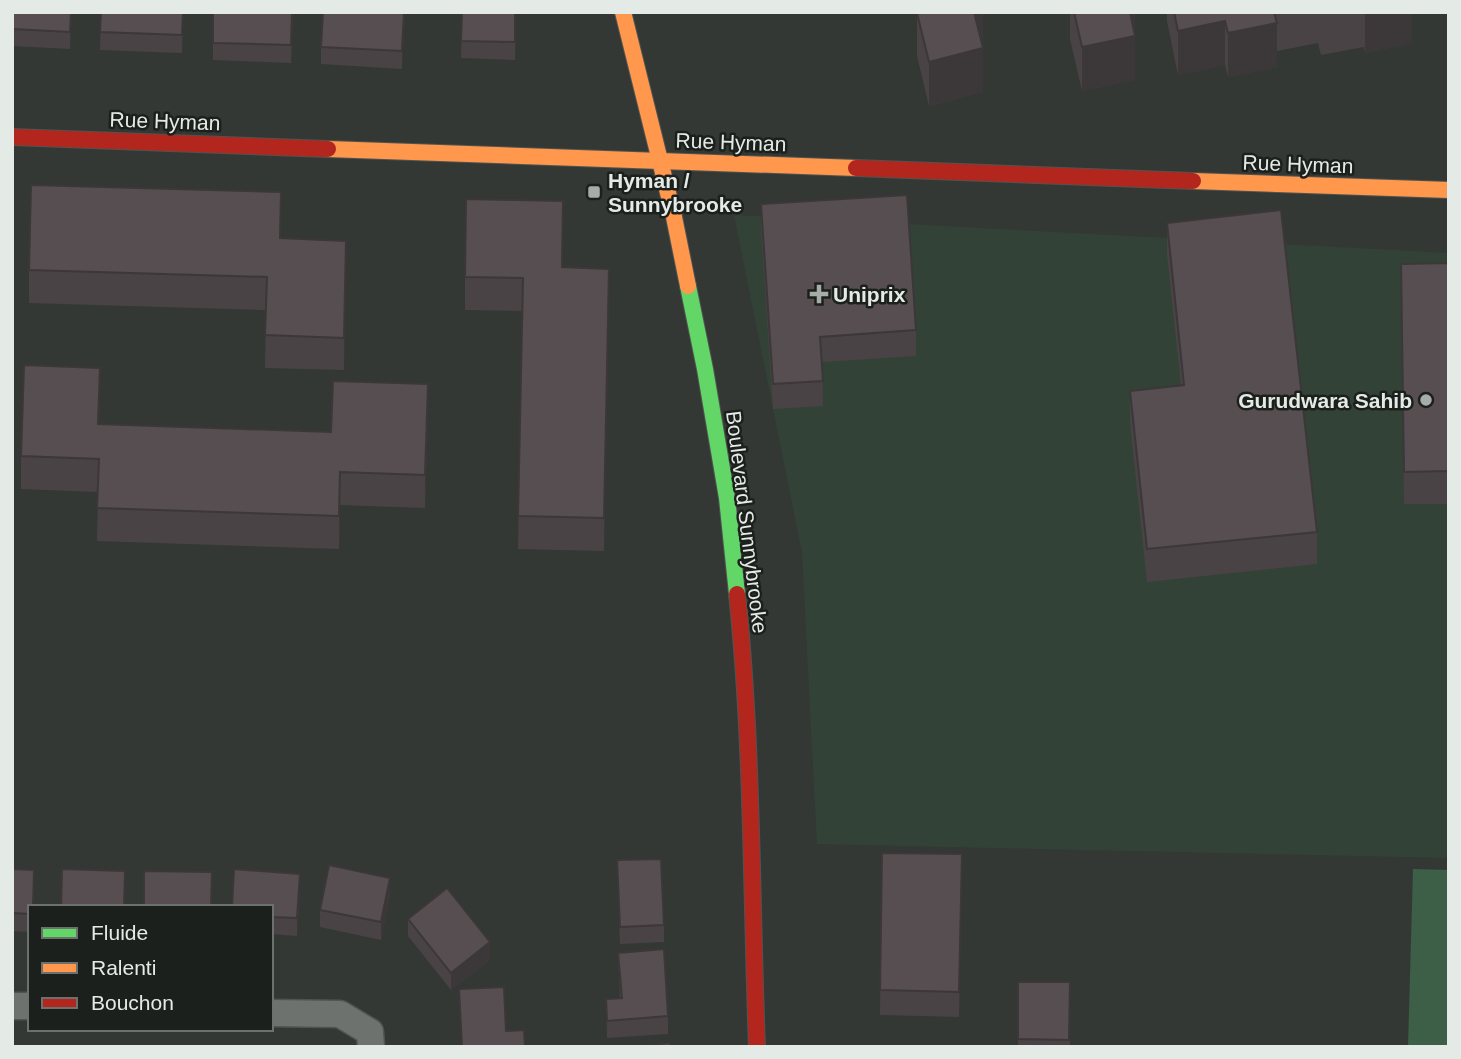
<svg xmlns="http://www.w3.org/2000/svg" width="1461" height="1059" viewBox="0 0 1461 1059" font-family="Helvetica,sans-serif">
<rect width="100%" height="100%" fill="#333834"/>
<path fill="#334237" d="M 734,215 L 1449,253 L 1449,858 L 817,844 L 802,552 Z"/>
<path fill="#3d5f47" d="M 1413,869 L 1449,870 L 1449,1047 L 1408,1047 Z"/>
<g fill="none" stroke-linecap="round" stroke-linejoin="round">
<defs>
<g id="street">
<path d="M 12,1006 L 30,1006"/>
<path d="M 271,1013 L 340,1014 L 370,1032 L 371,1047"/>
</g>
<path id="fast" d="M 688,286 L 705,369 L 727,498 L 737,594"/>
<g id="slow">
<path d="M 623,12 L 674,217 L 688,286"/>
<path d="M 328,149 L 856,168"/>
<path d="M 1193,181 L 1449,190"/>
</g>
<g id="jam">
<path d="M 12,137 L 328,149"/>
<path d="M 856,168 L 1193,181"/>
<path d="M 737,594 C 753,745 751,896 757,1047"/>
</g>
</defs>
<use href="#street" stroke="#505451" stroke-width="29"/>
<use href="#fast" stroke="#505451" stroke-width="18"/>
<use href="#slow" stroke="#505451" stroke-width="18"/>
<use href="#jam" stroke="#505451" stroke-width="18"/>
<use href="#street" stroke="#6e726f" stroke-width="26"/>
<use href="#fast" stroke="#63d668" stroke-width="16"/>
<use href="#slow" stroke="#ff974d" stroke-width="16"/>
<use href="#jam" stroke="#b3261e" stroke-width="16"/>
</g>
<g fill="#4a4346">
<path d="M 12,12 L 72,12 L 70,49 L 12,46 Z"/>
<path d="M 101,12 L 183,12 L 182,53 L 100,50 Z"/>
<path d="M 213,12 L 293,12 L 291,63 L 213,60 Z"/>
<path d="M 405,12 L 402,69 L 321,64 L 321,47 Z"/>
<path d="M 462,12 L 516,12 L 515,60 L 461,58 Z"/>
<path d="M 983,12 L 983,42 L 982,43 L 983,92 L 929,106 L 917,56 L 917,13 Z"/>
<path d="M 1070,12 L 1135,12 L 1135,80 L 1082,91 L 1070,39 Z"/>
<path d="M 1167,12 L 1412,12 L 1412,43 L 1365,53 L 1364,47 L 1321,55 L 1318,43 L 1277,51 L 1277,67 L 1228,77 L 1225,65 L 1178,75 L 1167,21 Z"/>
<path d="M 761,204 L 916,330 L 916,356 L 822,362 L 823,406 L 773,409 L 761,229 Z"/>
<path d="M 1167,223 L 1317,532 L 1317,564 L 1147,582 L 1130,423 L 1130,391 L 1181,385 L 1167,255 Z"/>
<path d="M 280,239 L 346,273 L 344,370 L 265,368 L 266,310 L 29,303 L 29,270 Z"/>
<path d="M 1449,263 L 1449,504 L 1404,504 L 1401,296 Z"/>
<path d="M 563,267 L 609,301 L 604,551 L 518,549 L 522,311 L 465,310 L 465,277 Z"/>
<path d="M 100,400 L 99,424 L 331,432 L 428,417 L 425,508 L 340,505 L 339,549 L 97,541 L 98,492 L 21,489 L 21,456 Z"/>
<path d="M 882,853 L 962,854 L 959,1017 L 880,1015 Z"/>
<path d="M 617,860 L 664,925 L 664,942 L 620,944 Z"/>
<path d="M 12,869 L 30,907 L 30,932 L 12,931 Z"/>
<path d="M 300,891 L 297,936 L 271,934 L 271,907 Z"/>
<path d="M 390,895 L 381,940 L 320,927 L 320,910 Z"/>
<path d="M 408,919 L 490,960 L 451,990 L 408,936 Z"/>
<path d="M 618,953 L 668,1016 L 668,1034 L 607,1038 L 606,999 L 620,998 Z"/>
<rect x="1018" y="982" width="52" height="65"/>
</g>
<g fill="#3c3739">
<path d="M 71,12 L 72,12 L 70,49 L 70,32 Z"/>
<path d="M 404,12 L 405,12 L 402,69 L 402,51 Z"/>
<path d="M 971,12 L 983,12 L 983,42 L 971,45 Z"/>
<path d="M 1126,12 L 1135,12 L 1135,35 Z"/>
<path d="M 1365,12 L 1412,12 L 1412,43 L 1365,53 Z"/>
<path d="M 1225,21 L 1225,65 L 1178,75 L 1178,31 Z"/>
<path d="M 1277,23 L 1277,67 L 1228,77 L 1228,33 Z"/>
<path d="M 1135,36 L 1135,80 L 1082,91 L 1082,47 Z"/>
<path d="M 983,48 L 983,92 L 929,106 L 929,62 Z"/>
<path d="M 346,241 L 346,273 L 344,370 L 344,338 Z"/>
<path d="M 609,269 L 609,301 L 604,551 L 604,518 Z"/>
<path d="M 100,368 L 100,400 L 98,457 L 98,424 Z"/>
<path d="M 428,384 L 428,417 L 425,508 L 425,475 Z"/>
<path d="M 340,472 L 340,505 L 339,549 L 339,516 Z"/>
<path d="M 300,874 L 300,891 L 297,936 L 297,918 Z"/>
<path d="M 390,878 L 390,895 L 381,940 L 381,922 Z"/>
<path d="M 490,942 L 490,960 L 451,990 L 451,973 Z"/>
</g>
<g fill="#564e51" stroke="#3c3739" stroke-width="2">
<path d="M 12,12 L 71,12 L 70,32 L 12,29 Z"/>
<path d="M 101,12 L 183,12 L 182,35 L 100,32 Z"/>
<path d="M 213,12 L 292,12 L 291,45 L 213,43 Z"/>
<path d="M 323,12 L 404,12 L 402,51 L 321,47 Z"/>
<path d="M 462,12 L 515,12 L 515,42 L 461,41 Z"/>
<path d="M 974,12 L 983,48 L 929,62 L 917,13 Z"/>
<path d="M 1074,12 L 1130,12 L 1135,36 L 1082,47 Z"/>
<path d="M 1174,12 L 1274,12 L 1277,23 L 1228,33 L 1225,21 L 1178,31 Z"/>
<path d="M 31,185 L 281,192 L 280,238 L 346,241 L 344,338 L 265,335 L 267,277 L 29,270 Z"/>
<path d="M 907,195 L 916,330 L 820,337 L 823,381 L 773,384 L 761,204 Z"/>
<path d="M 466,199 L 563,201 L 562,267 L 609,269 L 604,518 L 518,516 L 523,278 L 465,277 Z"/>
<path d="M 1281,210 L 1317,532 L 1147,549 L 1130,391 L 1184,385 L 1167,223 Z"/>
<path d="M 1449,263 L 1449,471 L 1404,472 L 1401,264 Z"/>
<path d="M 24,365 L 100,368 L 98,424 L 331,432 L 333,381 L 428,384 L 425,475 L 340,472 L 339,516 L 97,508 L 99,459 L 21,456 Z"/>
<path d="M 882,853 L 962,854 L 959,992 L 880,990 Z"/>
<path d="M 661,859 L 664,925 L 620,927 L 617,860 Z"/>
<path d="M 329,865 L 390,878 L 381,922 L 320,910 Z"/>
<path d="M 12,869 L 34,870 L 33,907 L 30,907 L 30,914 L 12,913 Z"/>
<path d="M 62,869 L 125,871 L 124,907 L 61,907 Z"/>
<path d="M 234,869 L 300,874 L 297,918 L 271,917 L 271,907 L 232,907 Z"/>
<path d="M 144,871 L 212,872 L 211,907 L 144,907 Z"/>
<path d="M 447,888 L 490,942 L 451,973 L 408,919 Z"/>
<path d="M 664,949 L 668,1016 L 607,1021 L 606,999 L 622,998 L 618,953 Z"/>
<path d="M 1018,982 L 1070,982 L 1069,1040 L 1018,1039 Z"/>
<path d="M 504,987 L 506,1031 L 524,1030 L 525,1047 L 462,1047 L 459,989 Z"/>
<path d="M 670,1043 L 671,1047 L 633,1047 Z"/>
</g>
<g fill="#a6aca7" stroke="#1c201d" stroke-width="2.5">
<rect x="587" y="185" width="14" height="14" rx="3.5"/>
<path d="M815.5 283.5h7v7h7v7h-7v7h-7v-7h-7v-7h7z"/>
<circle cx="1426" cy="400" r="7"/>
</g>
<g text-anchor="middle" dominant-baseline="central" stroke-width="5" stroke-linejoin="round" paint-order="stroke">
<g font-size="21" fill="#e4eae5" stroke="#1c201d">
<text transform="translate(165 121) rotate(2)">Rue Hyman</text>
<text transform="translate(731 142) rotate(2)">Rue Hyman</text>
<text transform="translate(1298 164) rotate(2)">Rue Hyman</text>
<text transform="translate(747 522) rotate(83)">Boulevard Sunnybrooke</text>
</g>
<g font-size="21" font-weight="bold" fill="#e4eae5" stroke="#1c201d" text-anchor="start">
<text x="608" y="180">Hyman /<tspan x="608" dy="24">Sunnybrooke</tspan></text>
<text x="833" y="294">Uniprix</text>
<text x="1412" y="400" text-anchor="end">Gurudwara Sahib</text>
</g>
</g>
<rect width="1461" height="1059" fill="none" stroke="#e4eae5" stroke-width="28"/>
<rect x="28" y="905" width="245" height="126" fill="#1c201d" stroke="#6c716d" stroke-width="2"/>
<rect x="42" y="928" width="35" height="10" fill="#63d668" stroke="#6c716d" stroke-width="2"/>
<text x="91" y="940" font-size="21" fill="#e4eae5">Fluide</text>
<rect x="42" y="963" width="35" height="10" fill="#ff974d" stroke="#6c716d" stroke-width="2"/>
<text x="91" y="975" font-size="21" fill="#e4eae5">Ralenti</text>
<rect x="42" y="998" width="35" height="10" fill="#b3261e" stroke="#6c716d" stroke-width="2"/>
<text x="91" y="1010" font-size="21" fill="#e4eae5">Bouchon</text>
</svg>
